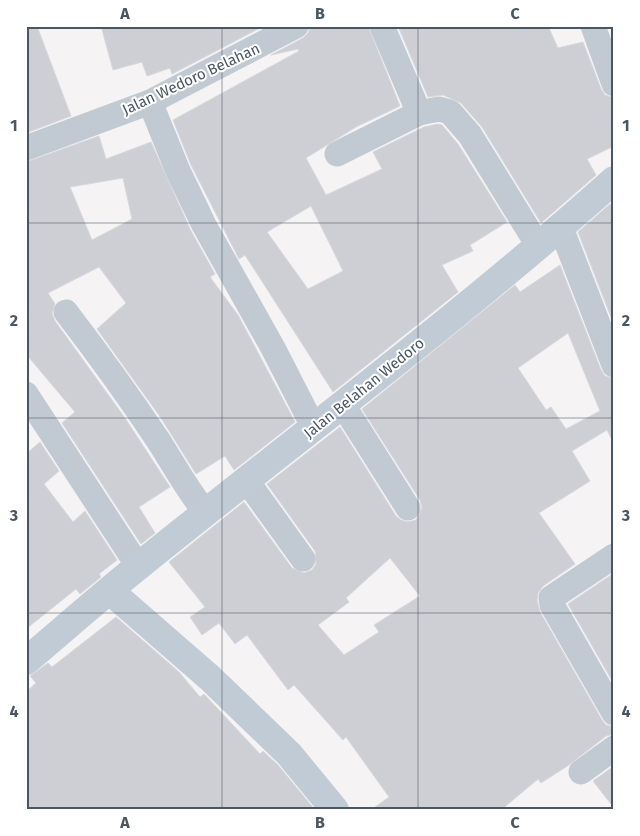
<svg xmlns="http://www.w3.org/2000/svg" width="640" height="836" viewBox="0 0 640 836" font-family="'Fira Sans',sans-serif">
<rect width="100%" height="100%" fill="#f5f3f3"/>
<g fill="#cdcfd5" stroke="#d7d9de" fill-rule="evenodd">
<path d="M 26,26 L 37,26 L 71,116 L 26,133 Z"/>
<path d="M 101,26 L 264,26 L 172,74 L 170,68 L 147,76 L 142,62 L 113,70 Z"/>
<path d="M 310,26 L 368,26 L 400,106 L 356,127 L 306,158 L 326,195 L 382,169 L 373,152 L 424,127 L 438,124 L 442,125 L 458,144 L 507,222 L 470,245 L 473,251 L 442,265 L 458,292 L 333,392 L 245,255 L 239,259 L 191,165 L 173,120 L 299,51 L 298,49 L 271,55 L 303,38 L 308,33 ZM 311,206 L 343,271 L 308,289 L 267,232 Z"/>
<path d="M 398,26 L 548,26 L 558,48 L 583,42 L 601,89 L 605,95 L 614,98 L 614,146 L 587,159 L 596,175 L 541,223 L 482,127 L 461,103 L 443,95 L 428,97 Z"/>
<path d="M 99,136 L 106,159 L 151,142 L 191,231 L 215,274 L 210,277 L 238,315 L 295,422 L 234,470 L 225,456 L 196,474 L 161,418 L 97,329 L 126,303 L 99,267 L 48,293 L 55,304 L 52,313 L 55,321 L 125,418 L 170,487 L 139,507 L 155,533 L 141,544 L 62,423 L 75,412 L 26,354 L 26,162 ZM 123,178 L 132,219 L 92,240 L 70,187 Z"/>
<path d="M 610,204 L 614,210 L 614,325 L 578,232 Z"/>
<path d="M 560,265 L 601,370 L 605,376 L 614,379 L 614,444 L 607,430 L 572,451 L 590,481 L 539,513 L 575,564 L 543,586 L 538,593 L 537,600 L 540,612 L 602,720 L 606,725 L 614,727 L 614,734 L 606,736 L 569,765 L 541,783 L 538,779 L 501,810 L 371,810 L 389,797 L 346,737 L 343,740 L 294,685 L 288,690 L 247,635 L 235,644 L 219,623 L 202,635 L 190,617 L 205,607 L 169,562 L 244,502 L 292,568 L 304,573 L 312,570 L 316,564 L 315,551 L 267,484 L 340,427 L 396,516 L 401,520 L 408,522 L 416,520 L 422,508 L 420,500 L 362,409 L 515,285 L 520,292 ZM 568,333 L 600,411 L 566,429 L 551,407 L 546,410 L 518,368 ZM 390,558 L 420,596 L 374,625 L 379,632 L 344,655 L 318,625 L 349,602 L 346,598 Z"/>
<path d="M 40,442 L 59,471 L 44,484 L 73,522 L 85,511 L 117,560 L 99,574 L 101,577 L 80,594 L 76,589 L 26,629 L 26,454 Z"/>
<path d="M 614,573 L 614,684 L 568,604 Z"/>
<path d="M 116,617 L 179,672 L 200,697 L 204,694 L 260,754 L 263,751 L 278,765 L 315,810 L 26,810 L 26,692 L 36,683 L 30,676 L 48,663 L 52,667 Z"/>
<path d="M 614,766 L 614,808 L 593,781 Z"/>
</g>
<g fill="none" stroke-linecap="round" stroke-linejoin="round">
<g stroke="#c1cad2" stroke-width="25">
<path d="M 382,26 L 419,113"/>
<path d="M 593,26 L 614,84"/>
<path d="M 150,102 L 178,171 L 204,225 L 273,348 L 314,428"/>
<path d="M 26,148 L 150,102 L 296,26"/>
<path d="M 337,154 L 419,113 L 439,109 L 450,112 L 470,135 L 539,247"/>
<path d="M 561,228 L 614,365"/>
<path d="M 66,312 C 99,355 130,398 160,443 C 175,467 188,491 206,513"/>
<path d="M 26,394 L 138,566"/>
<path d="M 343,405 L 408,508"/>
<path d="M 247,481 L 303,559"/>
<path d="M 614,556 L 551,598 L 552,605 L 614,713"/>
<path d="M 581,772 L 614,748"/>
</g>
<g stroke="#c1cbd6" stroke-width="28">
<path d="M 110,591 L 210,678 L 289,754 L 335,810"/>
<path d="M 26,661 C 64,629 101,596 140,565 C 298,437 462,316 614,180"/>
</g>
</g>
<path fill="none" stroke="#4a5661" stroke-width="1" stroke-opacity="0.55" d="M 222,26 L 222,810M 418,26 L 418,810M 26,223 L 614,223M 26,418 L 614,418M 26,613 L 614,613"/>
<g text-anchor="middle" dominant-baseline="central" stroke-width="4" stroke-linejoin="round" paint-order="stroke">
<g font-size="15" fill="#4a5661" stroke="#fff">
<text transform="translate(191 79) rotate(-25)">Jalan Wedoro Belahan</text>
<text transform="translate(364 388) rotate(-39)">Jalan Belahan Wedoro</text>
</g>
</g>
<rect width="640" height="836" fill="none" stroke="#ffffff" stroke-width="55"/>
<rect x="28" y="28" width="584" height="780" fill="none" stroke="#4a5661" stroke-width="2"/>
<g font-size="16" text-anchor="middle" font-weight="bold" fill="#4a5661">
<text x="125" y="19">A</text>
<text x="320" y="19">B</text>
<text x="515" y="19">C</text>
<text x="14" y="131">1</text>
<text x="626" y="131">1</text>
<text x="14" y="326">2</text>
<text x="626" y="326">2</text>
<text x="14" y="521">3</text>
<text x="626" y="521">3</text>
<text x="14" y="717">4</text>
<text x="626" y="717">4</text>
<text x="125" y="828">A</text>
<text x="320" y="828">B</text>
<text x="515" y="828">C</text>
</g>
</svg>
